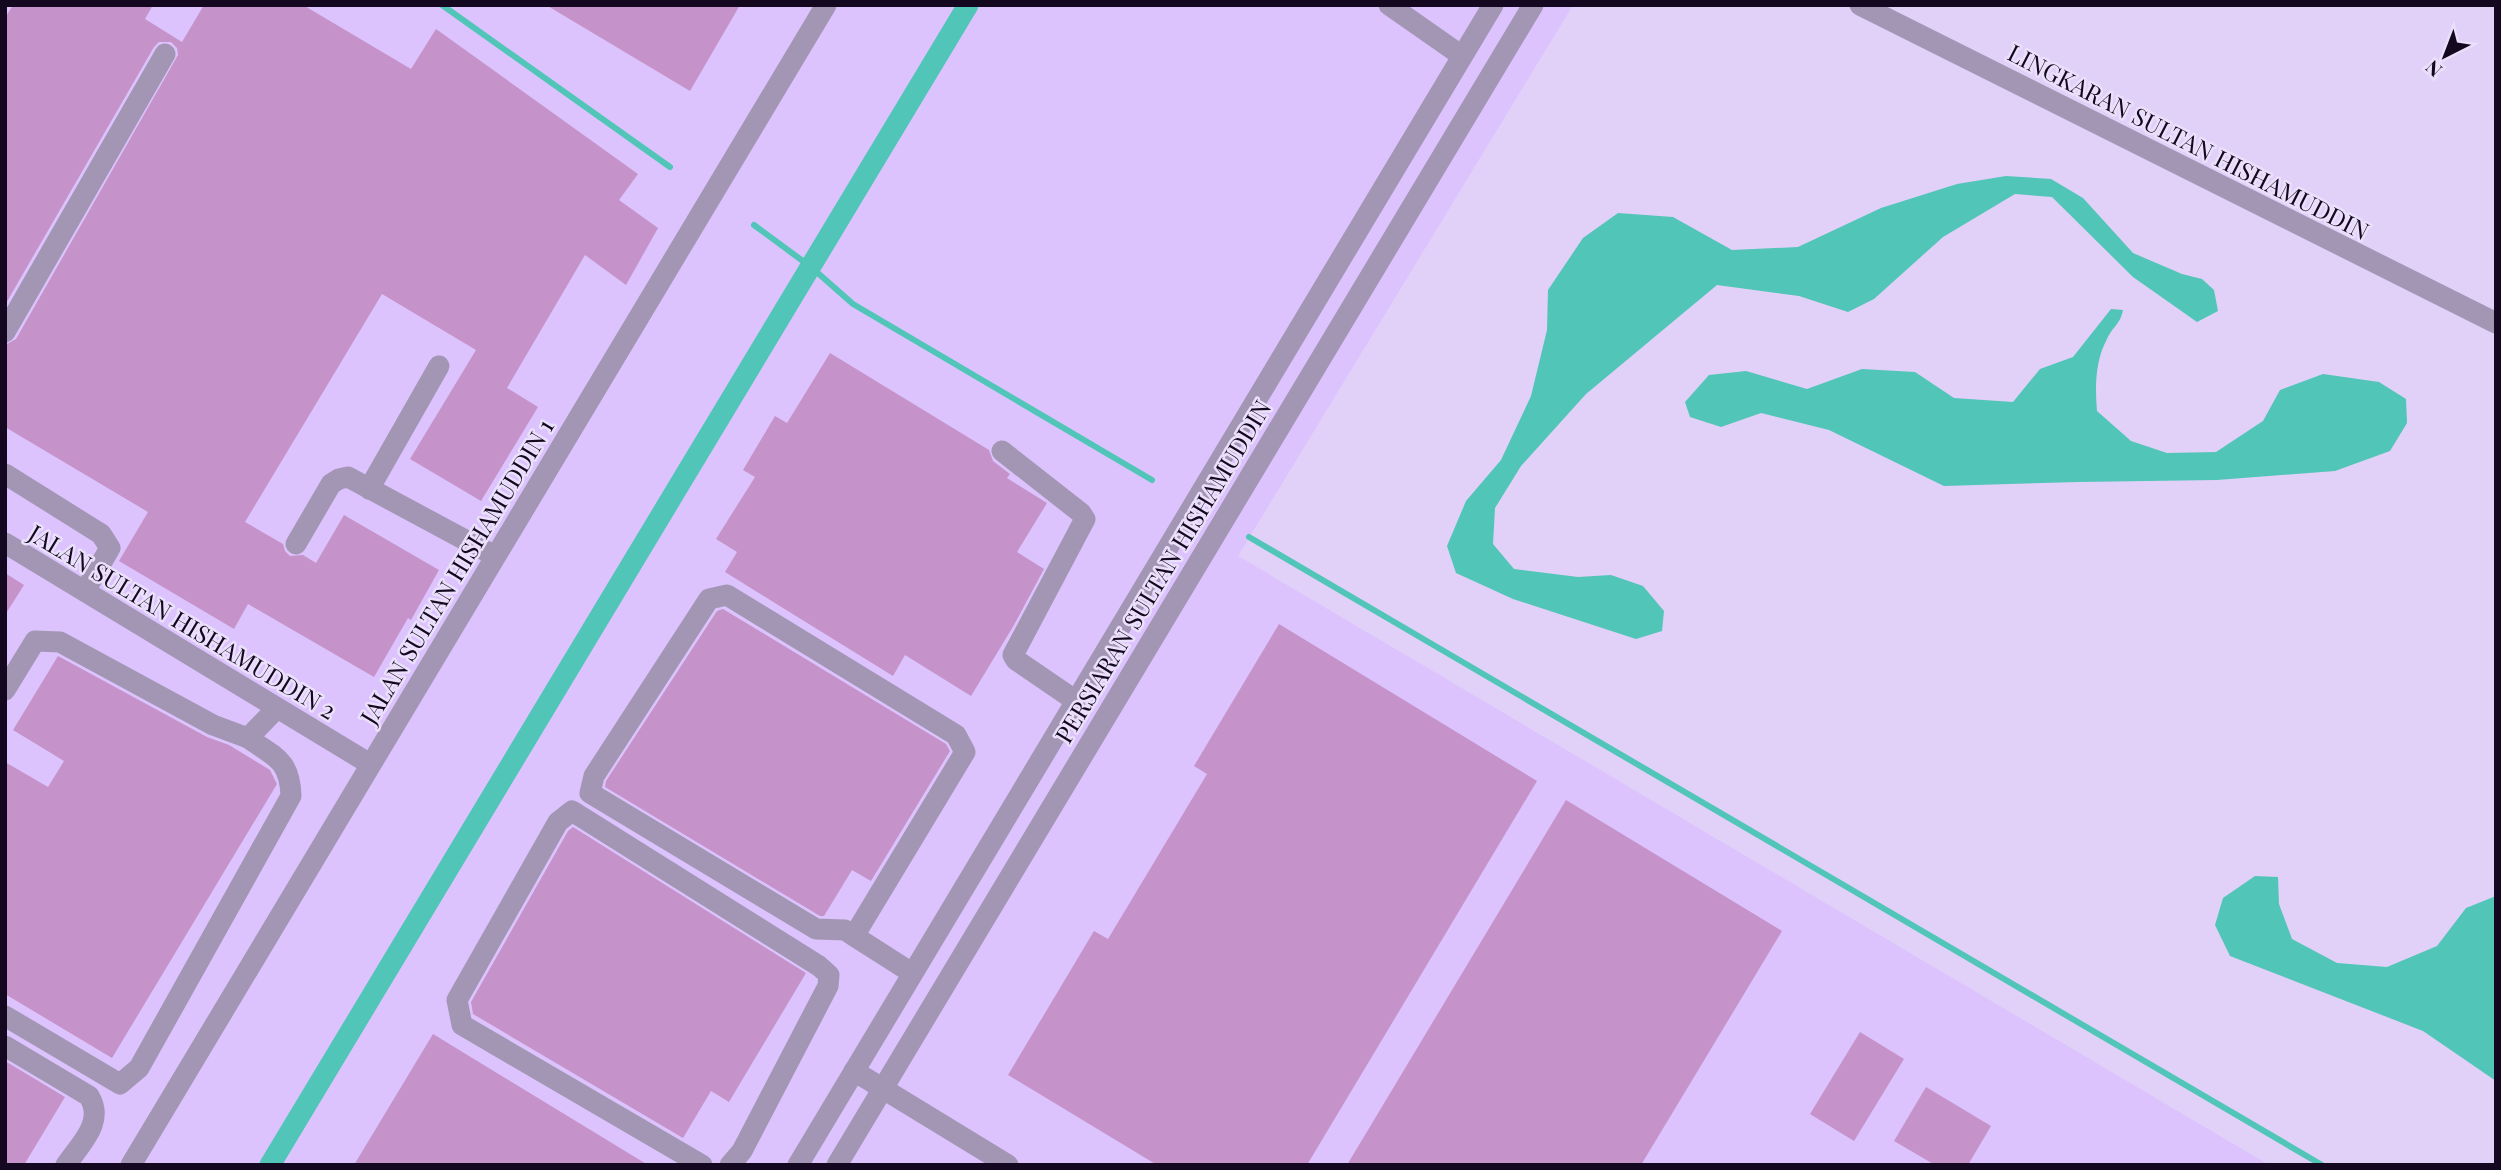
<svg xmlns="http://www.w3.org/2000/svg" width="2501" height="1170" viewBox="0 0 2501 1170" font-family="'Playfair Display',serif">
<rect width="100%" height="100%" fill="#e1d0f8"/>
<path fill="#dcc3fd" d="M 5,5 L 1573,5 L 1238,556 L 2269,1165 L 5,1165 Z"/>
<g fill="#51c5b7">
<path d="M 2006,176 L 2051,179 L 2083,198 L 2133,253 L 2182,274 L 2202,279 L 2214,290 L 2218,311 L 2197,322 L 2133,277 L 2052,197 L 2015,194 L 1943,237 L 1874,299 L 1848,312 L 1799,296 L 1717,285 L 1586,394 L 1521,466 L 1495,508 L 1493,544 L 1514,569 L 1578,577 L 1611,575 L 1643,586 L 1664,611 L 1662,631 L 1636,639 L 1513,599 L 1456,573 L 1447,546 L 1466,501 L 1501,460 L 1531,396 L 1547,330 L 1548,290 L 1583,238 L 1618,213 L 1673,217 L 1732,250 L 1798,247 L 1881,208 L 1957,184 Z"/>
<path d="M 2111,309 L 2123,310 C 2120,325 2113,326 2107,339 C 2095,361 2095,387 2097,411 L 2131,441 L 2167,453 L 2216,452 L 2263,421 L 2280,390 L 2323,374 L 2379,382 L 2406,399 L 2407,423 L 2390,451 L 2335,471 L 2217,480 L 2078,482 L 1944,486 L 1829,430 L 1761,413 L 1721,427 L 1690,417 L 1685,402 L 1709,375 L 1746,371 L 1807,389 L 1862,369 L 1915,372 L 1954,398 L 2013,402 L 2040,369 L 2073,357 Z"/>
<path d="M 2255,876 L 2278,877 L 2279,904 L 2292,939 L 2337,963 L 2387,967 L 2437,946 L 2466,908 L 2496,896 L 2496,1081 L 2423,1031 L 2230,956 L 2215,925 L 2223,898 Z"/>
</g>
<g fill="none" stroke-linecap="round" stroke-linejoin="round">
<g stroke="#51c5b7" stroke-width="6">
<path d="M 442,5 L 670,167"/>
<path d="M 754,225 L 811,267 L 853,304 L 1152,480"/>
<path d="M 1249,537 L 2322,1165"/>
</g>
<path stroke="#51c5b7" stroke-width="21" d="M 270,1165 L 968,5"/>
</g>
<g fill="#c593c9">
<path d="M 13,5 L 153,5 L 145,19 L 182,42 L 204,5 L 303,5 L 411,69 L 436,29 L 638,174 L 619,200 L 658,228 L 626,285 L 585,255 L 507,388 L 538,407 L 481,501 L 410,459 L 476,350 L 382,294 L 245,522 L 283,544 L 285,551 L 290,556 L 303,555 L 316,563 L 344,515 L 439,570 L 411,620 L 408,618 L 374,677 L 248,604 L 234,629 L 119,561 L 148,512 L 5,427 L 5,345 L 16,339 L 178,55 L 177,48 L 171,42 L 159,42 L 154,47 L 5,305 L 5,18 Z"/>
<path d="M 546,5 L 740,5 L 690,91 Z"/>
<path d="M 830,353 L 989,450 L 993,461 L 1010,474 L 1007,478 L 1047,503 L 1017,552 L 1044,569 L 1014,625 L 971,696 L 905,655 L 893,676 L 725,572 L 737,552 L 716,539 L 755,477 L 743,470 L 775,416 L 787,423 Z"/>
<path d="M 5,573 L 24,585 L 5,615 Z"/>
<path d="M 723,609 L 946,744 L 950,751 L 871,881 L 852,870 L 824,916 L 820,916 L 605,787 L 606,781 L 717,611 Z"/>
<path d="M 1279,624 L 1537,781 L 1307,1165 L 1157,1165 L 1008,1075 L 1094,931 L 1108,939 L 1207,774 L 1194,766 Z"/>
<path d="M 58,656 L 207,737 L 229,745 L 270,770 L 277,784 L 112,1058 L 5,994 L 5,762 L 48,787 L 64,761 L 13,730 Z"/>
<path d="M 1566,800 L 1782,931 L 1641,1165 L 1347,1165 Z"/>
<path d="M 573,827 L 806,973 L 729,1102 L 711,1091 L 683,1138 L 473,1014 L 471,1002 L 568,831 Z"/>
<path d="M 1860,1032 L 1904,1059 L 1854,1141 L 1810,1114 Z"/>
<path d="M 433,1034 L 648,1165 L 354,1165 Z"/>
<path d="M 5,1061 L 65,1097 L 24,1165 L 5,1165 Z"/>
<path d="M 1926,1087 L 1991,1126 L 1968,1165 L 1935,1165 L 1894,1141 Z"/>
</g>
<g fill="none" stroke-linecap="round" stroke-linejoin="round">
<g stroke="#a396b5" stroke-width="21">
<path d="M 1389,5 L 1462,56"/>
<path d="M 1860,5 L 2496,323"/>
<path d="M 5,332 L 165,54"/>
<path d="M 1002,451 L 1081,513 L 1085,519 L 1013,655 L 1016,660 L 1076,701"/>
<path d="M 5,474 L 101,534 L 110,548 L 85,591"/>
<path d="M 369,489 L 439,366"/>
<path d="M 5,543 L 370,764"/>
<path d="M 296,544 L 331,484 L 339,479 L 348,477 L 495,556"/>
<path d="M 5,690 L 35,641 L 60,642 L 213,725 L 248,738 L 277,708"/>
<path d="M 854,936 L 965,752 L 956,735 L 727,595 L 709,599 L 594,776 L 590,793 L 816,929 L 845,930 L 854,936 L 912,973"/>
<path d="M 5,1016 L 120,1084 L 139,1068 L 291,796 C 290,760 275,757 248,738"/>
<path d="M 5,1046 L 89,1096 C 105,1122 81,1143 66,1165"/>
<path d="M 854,1071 L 1008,1165"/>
<path d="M 131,1165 L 826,5"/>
<path d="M 702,1165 L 462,1025 L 457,1000 L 558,822 L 572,811 L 819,966 L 829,975 L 828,986 L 742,1151 L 730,1165"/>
<path d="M 798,1165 L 1493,5"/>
<path d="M 837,1165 L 1533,5"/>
</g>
</g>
<g text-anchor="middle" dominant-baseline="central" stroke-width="5" stroke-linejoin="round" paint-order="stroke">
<g font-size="24" fill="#13081f" stroke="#ebe0fb">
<text transform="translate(2189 141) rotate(27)">LINGKARAN SULTAN HISHAMUDDIN</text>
<text transform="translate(456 571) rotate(-59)">JALAN SULTAN HISHAMUDDIN 1</text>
<text transform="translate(1162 571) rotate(-59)">PERSIARAN SULTAN HISHAMUDDIN</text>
<text transform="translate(183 621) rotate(31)">JALAN SULTAN HISHAMUDDIN 2</text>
</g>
</g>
<rect width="2501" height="1170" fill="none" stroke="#13081f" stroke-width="14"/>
<g transform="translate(2445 56) rotate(222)" stroke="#ebe0fb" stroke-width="5" paint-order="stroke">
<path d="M0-5L12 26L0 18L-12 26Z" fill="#13081f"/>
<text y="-10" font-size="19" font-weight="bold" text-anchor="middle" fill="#13081f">N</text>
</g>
</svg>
